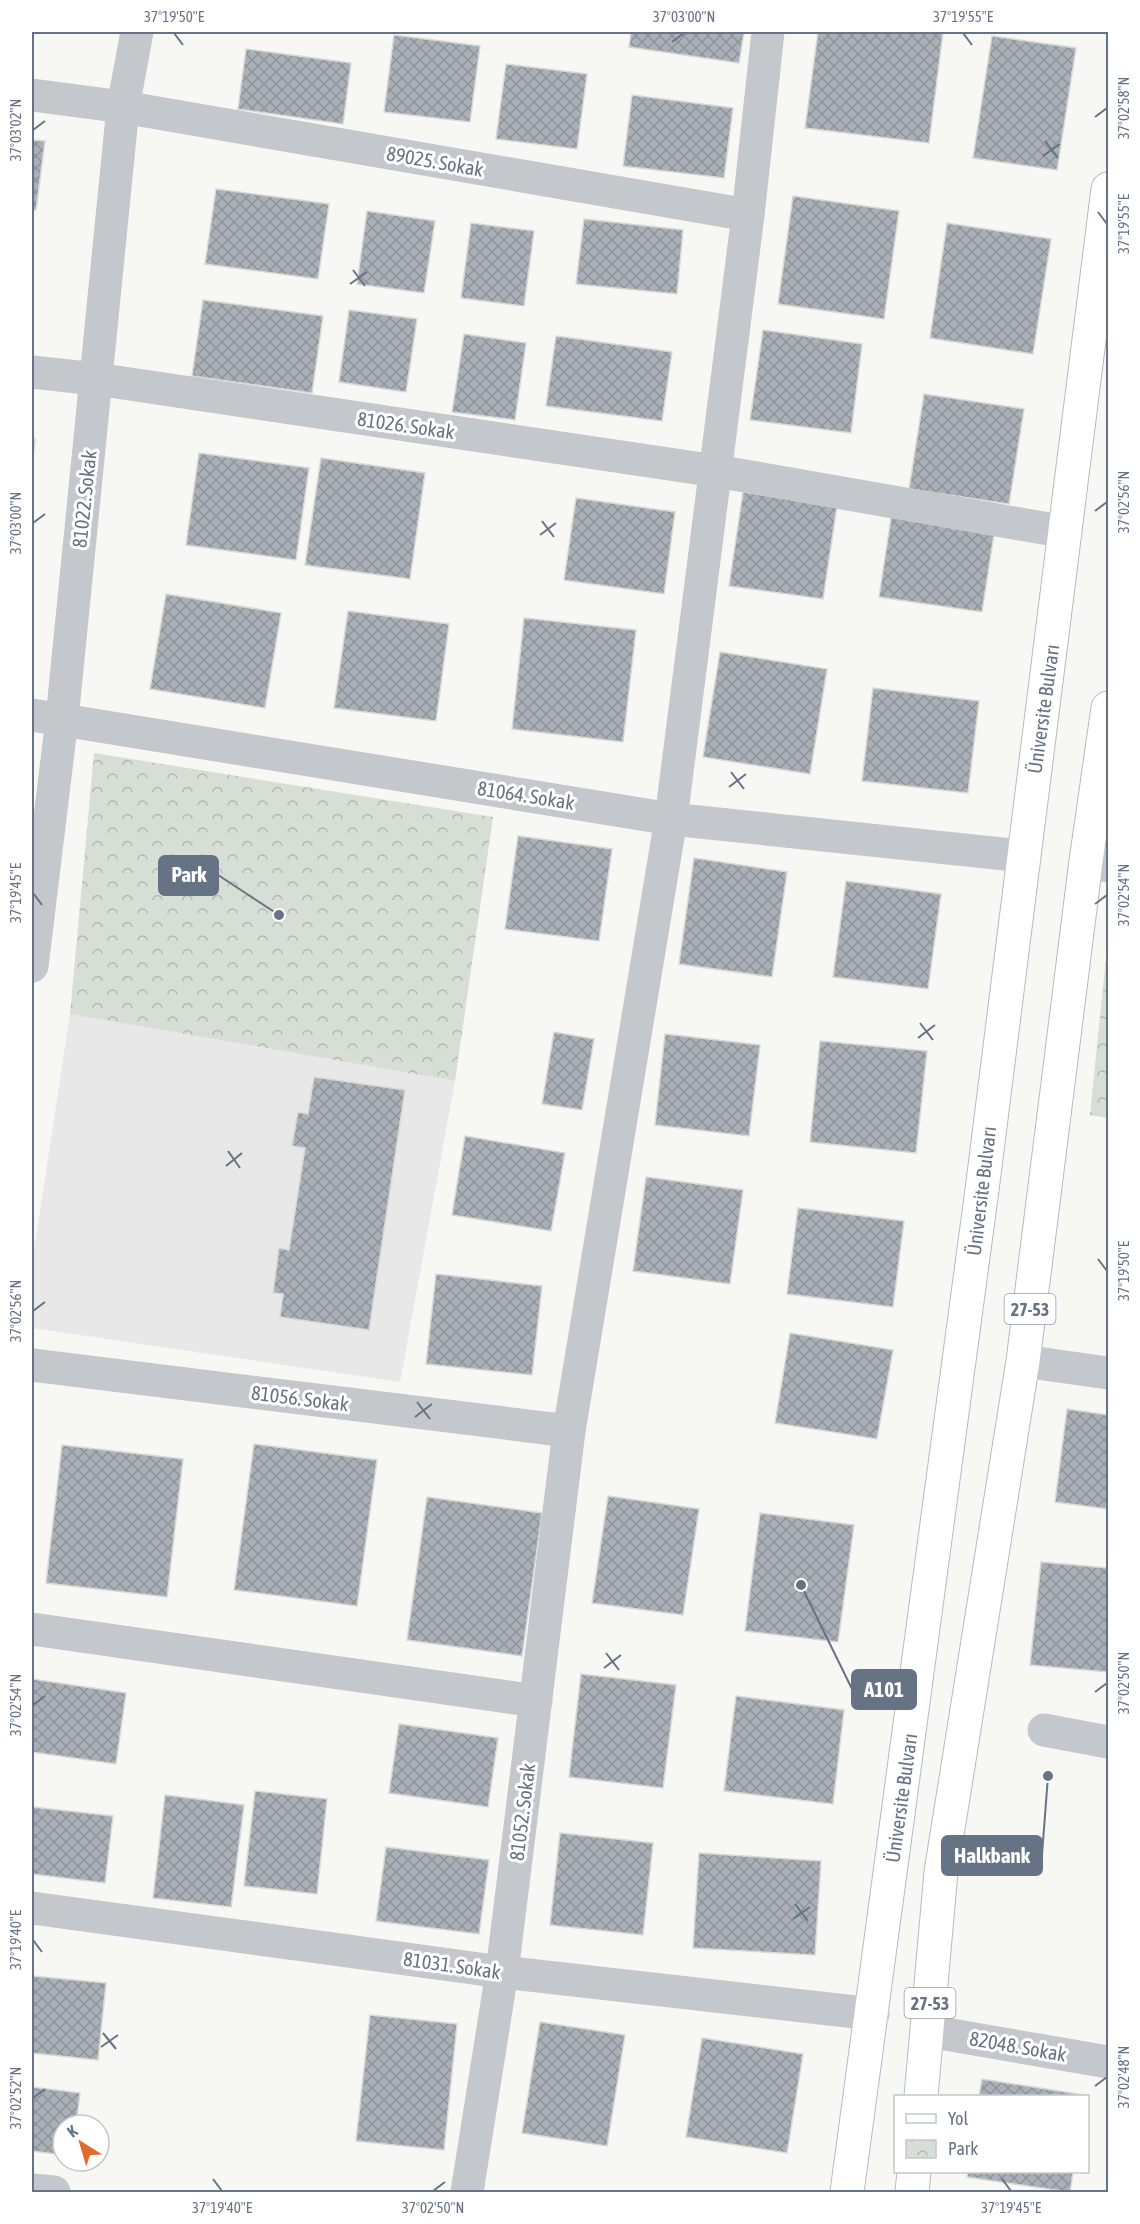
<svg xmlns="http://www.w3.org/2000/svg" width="1140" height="2224" viewBox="0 0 1140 2224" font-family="'Asap Condensed',sans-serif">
<defs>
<pattern id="park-crowns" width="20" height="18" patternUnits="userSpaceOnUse" patternTransform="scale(1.5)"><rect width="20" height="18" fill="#d7ded5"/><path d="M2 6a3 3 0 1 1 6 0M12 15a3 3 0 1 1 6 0" fill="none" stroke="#b2b8b2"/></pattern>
<pattern id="building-cross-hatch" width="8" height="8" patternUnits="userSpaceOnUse" patternTransform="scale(1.5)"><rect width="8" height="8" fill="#a9b0b7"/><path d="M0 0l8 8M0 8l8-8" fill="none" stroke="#8d949a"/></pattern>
</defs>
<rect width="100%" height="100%" fill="#f7f7f4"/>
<path fill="#e7e8e7" d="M 70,1014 L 455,1081 L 400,1382 L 32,1328 L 32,1264 Z"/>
<g fill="url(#park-crowns)">
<path d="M 94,753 L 493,817 L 455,1081 L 70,1014 Z"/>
<path d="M 1108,938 L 1108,1118 L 1090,1115 Z"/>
</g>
<g fill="url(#building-cross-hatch)" stroke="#d8d9d6" stroke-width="1.5">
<path d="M 631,32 L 744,32 L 739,63 L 629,47 Z"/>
<path d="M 818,32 L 943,32 L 929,143 L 805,128 Z"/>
<path d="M 394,35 L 480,46 L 470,122 L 384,112 Z"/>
<path d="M 992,36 L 1076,48 L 1057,170 L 973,158 Z"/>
<path d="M 246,49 L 351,63 L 343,124 L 238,109 Z"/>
<path d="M 506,64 L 587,74 L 577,149 L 496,139 Z"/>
<path d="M 632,95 L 733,108 L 724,178 L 623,166 Z"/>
<path d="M 32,140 L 45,141 L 36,210 L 32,210 Z"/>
<path d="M 216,189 L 329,204 L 318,279 L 205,264 Z"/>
<path d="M 793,196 L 899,211 L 884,319 L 778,304 Z"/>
<path d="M 367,211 L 435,221 L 424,293 L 357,284 Z"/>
<path d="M 584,219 L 683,230 L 677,294 L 576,284 Z"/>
<path d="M 471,223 L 534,231 L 524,306 L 461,298 Z"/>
<path d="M 947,223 L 1051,239 L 1033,354 L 930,338 Z"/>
<path d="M 203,300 L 323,316 L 312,393 L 192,376 Z"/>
<path d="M 349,310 L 417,319 L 406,392 L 339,382 Z"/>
<path d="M 763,330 L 862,344 L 851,433 L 750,420 Z"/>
<path d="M 464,334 L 526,343 L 515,420 L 452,412 Z"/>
<path d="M 556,336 L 672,352 L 662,421 L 546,406 Z"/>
<path d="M 924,394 L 1024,409 L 1009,504 L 909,489 Z"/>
<path d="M 32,439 L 35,439 L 32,468 Z"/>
<path d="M 199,453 L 309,468 L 296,560 L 186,545 Z"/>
<path d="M 321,458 L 425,473 L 410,579 L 305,565 Z"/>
<path d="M 743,492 L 837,506 L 823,599 L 729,586 Z"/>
<path d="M 576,498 L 675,512 L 664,594 L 564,580 Z"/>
<path d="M 893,505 L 996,521 L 982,612 L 879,597 Z"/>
<path d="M 166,594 L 281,613 L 265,708 L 150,689 Z"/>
<path d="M 348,611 L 449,624 L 436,721 L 334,708 Z"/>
<path d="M 524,618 L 636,630 L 623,742 L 512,729 Z"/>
<path d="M 720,652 L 827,669 L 810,774 L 703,757 Z"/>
<path d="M 873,688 L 979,701 L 968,793 L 862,781 Z"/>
<path d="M 518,836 L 612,849 L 599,941 L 505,929 Z"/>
<path d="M 694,858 L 787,872 L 772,977 L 679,964 Z"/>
<path d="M 846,881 L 941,894 L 928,989 L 833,977 Z"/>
<path d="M 554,1032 L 594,1039 L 582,1110 L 542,1104 Z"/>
<path d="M 665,1034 L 760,1045 L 749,1136 L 655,1125 Z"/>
<path d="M 820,1041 L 927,1051 L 916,1153 L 810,1142 Z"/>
<path d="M 314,1077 L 405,1090 L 369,1330 L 280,1317 L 283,1294 L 273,1293 L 279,1248 L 289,1250 L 305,1148 L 292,1146 L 298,1112 L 308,1114 Z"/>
<path d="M 465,1136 L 565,1153 L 551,1231 L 452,1215 Z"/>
<path d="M 646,1177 L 743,1190 L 730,1284 L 633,1271 Z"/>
<path d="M 798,1208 L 904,1221 L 893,1307 L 787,1294 Z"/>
<path d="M 436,1274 L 542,1286 L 532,1375 L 426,1364 Z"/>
<path d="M 790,1333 L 893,1350 L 877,1439 L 775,1423 Z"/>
<path d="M 1067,1409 L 1108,1415 L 1108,1509 L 1055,1502 Z"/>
<path d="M 254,1444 L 377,1460 L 357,1606 L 234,1590 Z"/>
<path d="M 62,1445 L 183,1459 L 167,1597 L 46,1583 Z"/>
<path d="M 608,1496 L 699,1509 L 683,1615 L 592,1603 Z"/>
<path d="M 427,1497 L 542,1513 L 522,1656 L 407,1640 Z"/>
<path d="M 760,1513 L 854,1525 L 838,1642 L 745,1631 Z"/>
<path d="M 1041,1562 L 1108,1568 L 1108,1672 L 1030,1665 Z"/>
<path d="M 581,1674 L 676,1685 L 663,1788 L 569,1777 Z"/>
<path d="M 32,1679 L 126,1693 L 116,1764 L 32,1752 Z"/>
<path d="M 736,1696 L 844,1710 L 833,1804 L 724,1791 Z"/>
<path d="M 399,1724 L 498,1738 L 488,1807 L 389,1793 Z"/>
<path d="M 255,1791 L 327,1799 L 317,1894 L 244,1886 Z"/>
<path d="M 165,1795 L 244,1805 L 231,1907 L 153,1898 Z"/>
<path d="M 32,1807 L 113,1816 L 105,1883 L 32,1874 Z"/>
<path d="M 560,1833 L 653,1843 L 643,1935 L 550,1925 Z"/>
<path d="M 386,1847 L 489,1860 L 479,1934 L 376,1921 Z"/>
<path d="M 699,1853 L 821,1861 L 815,1955 L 693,1948 Z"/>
<path d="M 32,1976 L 106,1983 L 98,2060 L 32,2053 Z"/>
<path d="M 370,2015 L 457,2024 L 444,2150 L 356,2141 Z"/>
<path d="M 540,2022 L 625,2035 L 607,2146 L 522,2133 Z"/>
<path d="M 702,2038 L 803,2054 L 787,2153 L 686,2137 Z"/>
<path d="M 982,2079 L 1084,2095 L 1084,2096 L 979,2096 Z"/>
<path d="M 32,2087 L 80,2093 L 76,2125 L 63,2125 L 63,2155 L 32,2151 Z"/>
<path d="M 968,2172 L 1073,2172 L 1070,2192 L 967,2177 Z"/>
</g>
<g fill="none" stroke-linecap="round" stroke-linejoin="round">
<defs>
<g id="primary">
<path d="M 921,2096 L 941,1872 L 1023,1361 L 1086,861 L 1108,708"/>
<path d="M 847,2192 L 982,1190 L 1108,189"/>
<path d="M 912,2192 L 914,2172"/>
</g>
</defs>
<use href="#primary" stroke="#b7babf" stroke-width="35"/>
<g stroke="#c4c7cb" stroke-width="33">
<path d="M 32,95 L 123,107 L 748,215"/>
<path d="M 32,372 L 96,379 L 716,471 L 1066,532"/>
<path d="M 32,715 L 671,819 L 1023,856"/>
<path d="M 1086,861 L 1108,866"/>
<path d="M 32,966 L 62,719 L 123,107 L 137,32"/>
<path d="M 1023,1361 L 1108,1373"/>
<path d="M 32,1365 L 569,1431"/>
<path d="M 32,1629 L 536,1701"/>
<path d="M 1044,1730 L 1108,1742"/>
<path d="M 32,1908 L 502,1972 L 873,2014"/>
<path d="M 928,2031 L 1108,2062"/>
<path d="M 32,2190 L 54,2192"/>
<path d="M 467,2192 L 502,1972 L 569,1431 L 671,819 L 748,215 L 768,32"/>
</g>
<use href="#primary" stroke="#fff" stroke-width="33"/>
</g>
<path fill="none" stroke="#667385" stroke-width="2" d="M 174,33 L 183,45M 963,33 L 972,45M 672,42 L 684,33M 1095,117 L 1107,108M 33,130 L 45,121M 1045,141 L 1058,158M 1043,156 L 1060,144M 1098,212 L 1107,224M 353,270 L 365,286M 350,284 L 367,272M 1095,511 L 1107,502M 542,521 L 554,537M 33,523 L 45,514M 540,535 L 556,523M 731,772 L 744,789M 729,787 L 746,774M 33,893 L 42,905M 1095,904 L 1107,895M 920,1023 L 933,1040M 918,1038 L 935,1025M 228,1151 L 240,1168M 226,1166 L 242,1153M 1098,1259 L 1107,1271M 33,1311 L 45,1302M 417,1402 L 430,1419M 415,1417 L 432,1404M 606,1653 L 619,1670M 604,1668 L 621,1655M 1095,1692 L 1107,1683M 33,1705 L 45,1696M 795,1904 L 808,1921M 793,1919 L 810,1907M 33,1940 L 42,1952M 103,2033 L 116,2049M 101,2047 L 118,2035M 1095,2086 L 1107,2077M 33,2098 L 45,2089M 213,2179 L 222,2191M 1002,2179 L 1011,2191M 433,2191 L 445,2182"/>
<g text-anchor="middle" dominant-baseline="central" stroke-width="6" stroke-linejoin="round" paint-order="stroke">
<g fill="#fff" stroke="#949daa" stroke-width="1.5">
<rect x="1004.5" y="1294" width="51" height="30" rx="4.5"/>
<rect x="904.5" y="1988" width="51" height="30" rx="4.5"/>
</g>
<g font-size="18" font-weight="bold" fill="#667385">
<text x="1030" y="1309">27-53</text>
<text x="930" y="2003">27-53</text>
</g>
<g font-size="20" fill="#667385" stroke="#fff">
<text transform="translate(435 161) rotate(10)">89025. Sokak</text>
<text transform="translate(406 425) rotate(8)">81026. Sokak</text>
<text transform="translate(84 499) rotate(-84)">81022. Sokak</text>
<text transform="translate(1043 709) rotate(-82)">Üniversite Bulvarı</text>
<text transform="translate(526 795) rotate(9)">81064. Sokak</text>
<text transform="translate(981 1191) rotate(-83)">Üniversite Bulvarı</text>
<text transform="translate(300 1398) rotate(7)">81056. Sokak</text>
<text transform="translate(901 1798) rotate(-82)">Üniversite Bulvarı</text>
<text transform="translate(522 1812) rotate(-83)">81052. Sokak</text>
<text transform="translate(452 1965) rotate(8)">81031. Sokak</text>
<text transform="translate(1018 2046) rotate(10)">82048. Sokak</text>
</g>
</g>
<path fill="none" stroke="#667385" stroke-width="2" d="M279 915L218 875M801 1585L852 1689M1048 1776L1042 1855"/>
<g fill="#667385" stroke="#fff" stroke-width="2">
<circle cx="279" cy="915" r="6"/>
<circle cx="801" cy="1585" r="6"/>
<circle cx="1048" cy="1776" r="6"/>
</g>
<g fill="#667385" stroke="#667385" stroke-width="2">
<rect x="159" y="856" width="59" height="39" rx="6"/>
<rect x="852" y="1670" width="64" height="39" rx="6"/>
<rect x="942" y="1836" width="100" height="39" rx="6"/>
</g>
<g font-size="21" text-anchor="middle" font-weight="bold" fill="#fff">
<text x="189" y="882">Park</text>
<text x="884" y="1697">A101</text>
<text x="992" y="1863">Halkbank</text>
</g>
<rect width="1140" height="2224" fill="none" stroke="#ffffff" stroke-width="66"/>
<rect x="894" y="2095" width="195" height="78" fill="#ffffff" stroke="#c2c7ce" stroke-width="1.5"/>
<rect x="906" y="2114" width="30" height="9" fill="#ffffff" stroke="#c2c7ce" stroke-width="1.5"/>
<text x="948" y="2125" font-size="18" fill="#667385">Yol</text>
<rect x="906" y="2140" width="30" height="18" fill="url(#park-crowns)" stroke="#c2c7ce" stroke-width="1.5"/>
<text x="948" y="2155" font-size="18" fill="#667385">Park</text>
<g transform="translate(81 2143) rotate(323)"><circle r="28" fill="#ffffff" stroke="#c2c7ce" stroke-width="1.5"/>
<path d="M0-4.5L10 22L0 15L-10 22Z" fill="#e16b2a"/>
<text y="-9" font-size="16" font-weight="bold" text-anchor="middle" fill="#667385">K</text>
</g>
<rect x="33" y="33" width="1074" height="2158" fill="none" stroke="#667385" stroke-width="2"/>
<g font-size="15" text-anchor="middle" fill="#667385">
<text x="174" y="22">37°19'50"E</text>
<text x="684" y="22">37°03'00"N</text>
<text x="963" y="22">37°19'55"E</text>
<text transform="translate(1124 108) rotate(-90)" y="5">37°02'58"N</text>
<text transform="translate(16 130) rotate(-90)" y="5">37°03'02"N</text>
<text transform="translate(1124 224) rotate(-90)" y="5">37°19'55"E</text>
<text transform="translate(1124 502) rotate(-90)" y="5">37°02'56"N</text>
<text transform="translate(16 523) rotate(-90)" y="5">37°03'00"N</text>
<text transform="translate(16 893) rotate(-90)" y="5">37°19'45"E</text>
<text transform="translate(1124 895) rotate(-90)" y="5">37°02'54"N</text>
<text transform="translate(1124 1271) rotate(-90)" y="5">37°19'50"E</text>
<text transform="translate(16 1311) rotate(-90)" y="5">37°02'56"N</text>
<text transform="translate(1124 1683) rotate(-90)" y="5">37°02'50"N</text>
<text transform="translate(16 1705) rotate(-90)" y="5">37°02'54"N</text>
<text transform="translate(16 1940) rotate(-90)" y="5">37°19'40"E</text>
<text transform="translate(1124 2077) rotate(-90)" y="5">37°02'48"N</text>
<text transform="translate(16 2098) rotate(-90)" y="5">37°02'52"N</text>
<text x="222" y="2213">37°19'40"E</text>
<text x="433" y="2213">37°02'50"N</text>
<text x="1011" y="2213">37°19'45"E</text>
</g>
</svg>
